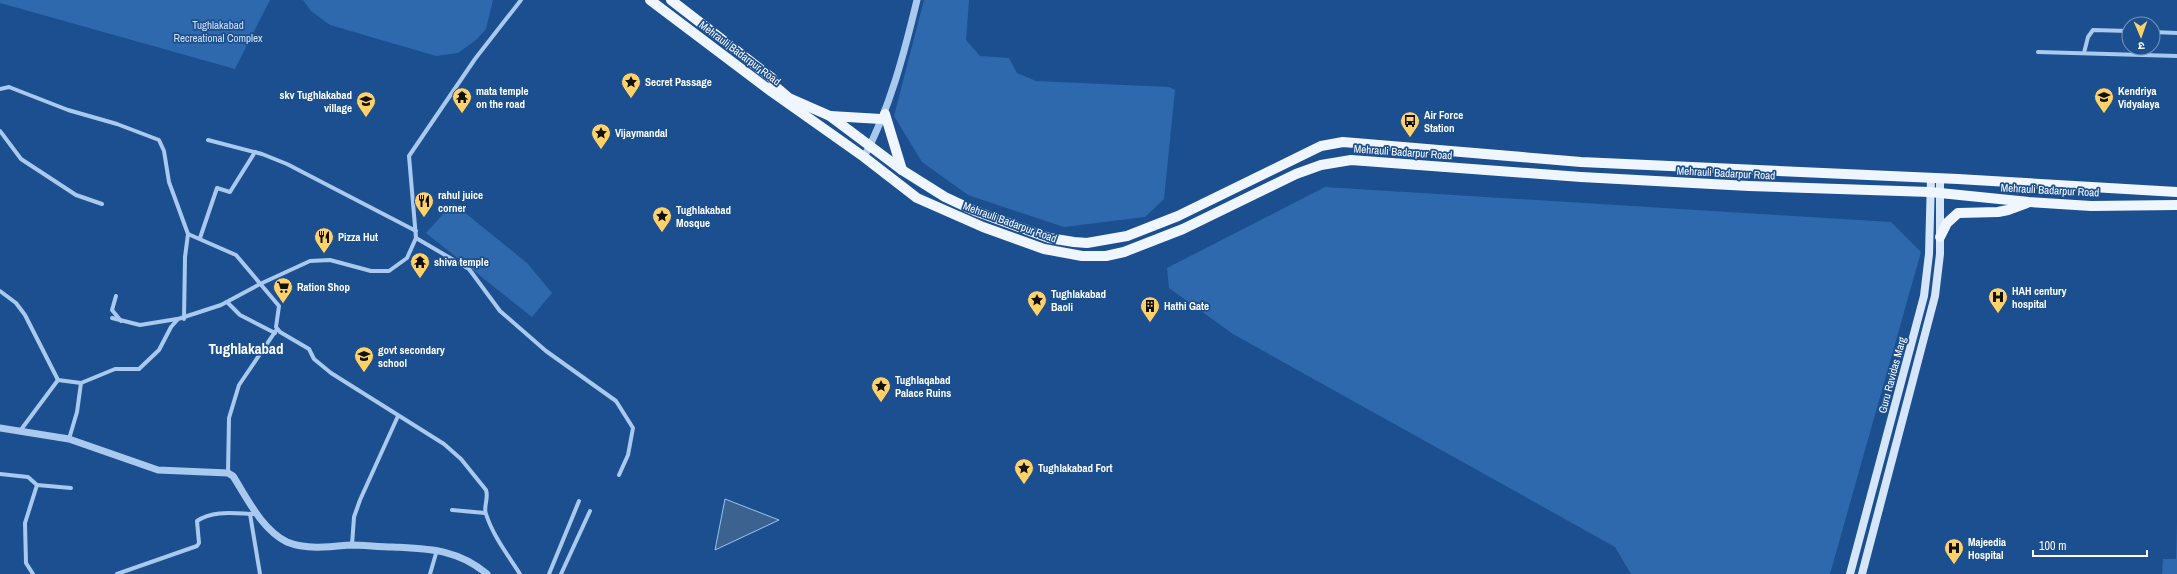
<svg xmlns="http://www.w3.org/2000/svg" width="2177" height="574" viewBox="0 0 2177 574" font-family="'Archivo Narrow','Noto Sans Devanagari',sans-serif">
<rect width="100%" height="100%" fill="#1b4f8f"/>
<g fill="#2e69ad">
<path d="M 0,0 L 270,0 L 235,69 L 0,3 Z"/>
<path d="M 303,0 L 493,0 L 486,29 L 476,40 L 458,53 L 436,56 L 330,25 L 311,11 Z"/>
<path d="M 924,0 L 969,0 L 966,40 L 980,56 L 1009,58 L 1017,73 L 1036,81 L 1169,87 L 1175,90 L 1164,199 L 1145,217 L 1064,227 L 968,195 L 922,162 L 894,116 Z"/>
<path d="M 1325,187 L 1891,222 L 1921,252 L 1830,574 L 1631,574 L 1615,547 L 1233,334 L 1169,288 L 1167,268 Z"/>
<path d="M 453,203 L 527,263 L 552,293 L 532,317 L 426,233 Z"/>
<path d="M 2177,521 L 2177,574 L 2162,574 L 2163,559 L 2176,559 Z"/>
</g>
<path fill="#3c6290" stroke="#9cc4f0" d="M 725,499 L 779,520 L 715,550 Z"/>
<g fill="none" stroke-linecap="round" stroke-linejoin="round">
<g stroke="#a9c9ee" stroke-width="4">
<path d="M 2153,32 L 2177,33"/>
<path d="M 2038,52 L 2177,56"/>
<path d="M 2084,53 L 2088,37 L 2093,30 L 2129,31"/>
<path d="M 0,89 L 9,87 L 68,110 L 117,124 L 159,140 L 164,151 L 169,182 L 188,234 L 236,255 L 279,306 L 276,327 L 280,332 L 309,349 L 314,359 L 331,373 L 444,444 L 461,459 L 486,490 C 489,498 483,507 486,514 C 493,536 508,555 520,574"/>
<path d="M 0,131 L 21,159 L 76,195 L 102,204"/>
<path d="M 208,140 L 262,154 L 287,164 L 416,231"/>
<path d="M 200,238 L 217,188 L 230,192 L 255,152"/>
<path d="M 416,238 L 469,269 L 500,311 L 546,351 L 616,401 L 633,428 L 628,455 L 619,475"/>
<path d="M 0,291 L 16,303 L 25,315 L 58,380"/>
<path d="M 116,296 L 112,310 L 121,321"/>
<path d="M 227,302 L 240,315 L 275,333"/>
<path d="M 112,318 L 140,325 L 177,319"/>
<path d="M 184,319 L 185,257 L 188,234"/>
<path d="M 20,431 L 58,380 L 81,383 L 115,369 L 139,369 L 159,350 L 171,327 L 178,319 L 221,305 L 260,284 L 310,261 L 330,260 L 371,271 L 389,271 L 407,258 L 416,238 L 409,156 L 475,59 L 521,0"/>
<path d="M 69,439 L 77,412 L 81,383"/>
<path d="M 228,473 L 229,418 L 239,385 L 277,329"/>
<path d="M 0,474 L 28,477 L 37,485 L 25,523 L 26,563 L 33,574"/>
<path d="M 37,485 L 71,488"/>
<path d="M 452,510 L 485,513"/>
<path d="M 250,514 L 260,574"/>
<path d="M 352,545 L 354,517 L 360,500 L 398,416"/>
<path d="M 117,574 L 197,546 L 199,543 L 197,521 C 214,509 238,514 257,514"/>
<path d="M 430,574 L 437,550"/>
<path d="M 549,574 L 579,501"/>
<path d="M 561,574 L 590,511"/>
</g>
<g stroke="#a9c9ee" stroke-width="7">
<path d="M 864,157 C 890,108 904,54 917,0"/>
<path d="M 0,428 L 69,439 L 158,470 L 228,473 L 233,476 C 247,498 262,530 287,542 C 306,550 330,547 350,545 C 364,545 379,547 393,547 C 429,549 458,549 487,574"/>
</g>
<g stroke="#d6e6fa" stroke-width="8">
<path d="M 1850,574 L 1924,296 L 1929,254 L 1931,178"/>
<path d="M 1862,574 L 1935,296 L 1940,254 L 1940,179"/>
</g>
<g stroke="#f0f6ff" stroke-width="10">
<path d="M 650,0 L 772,92 L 864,157 L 917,198 L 983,227 L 1044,249 L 1082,256 L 1106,256 L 1124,252 L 1183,229 L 1296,174 L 1321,165 L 1351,160 L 1581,177 L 1749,186 L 1930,192 L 2029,202 L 2091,206 L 2177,205"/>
<path d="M 671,0 L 772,78 L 776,87 L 789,98 L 830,116 L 902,170 L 945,197 L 975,211 L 1049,238 L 1074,242 L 1087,243 L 1127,236 L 1178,216 L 1321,146 L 1343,142 L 1581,162 L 1958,179 L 2177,192"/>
<path d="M 885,114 L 902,170"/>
<path d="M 830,116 L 881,119"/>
<path d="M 1940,237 L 1947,223 L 1958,213 L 1998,212 L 2008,210 L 2027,203"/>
</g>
</g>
<defs>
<symbol id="sight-pin" viewBox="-11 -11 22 30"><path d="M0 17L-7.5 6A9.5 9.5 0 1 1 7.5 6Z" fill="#ffd166" stroke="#1b4f8f"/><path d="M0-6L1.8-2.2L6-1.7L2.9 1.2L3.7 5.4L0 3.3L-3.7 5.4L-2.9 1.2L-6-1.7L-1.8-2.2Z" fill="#111"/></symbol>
<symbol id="temple-pin" viewBox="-11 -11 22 30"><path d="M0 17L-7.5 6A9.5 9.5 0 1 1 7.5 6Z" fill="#ffd166" stroke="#1b4f8f"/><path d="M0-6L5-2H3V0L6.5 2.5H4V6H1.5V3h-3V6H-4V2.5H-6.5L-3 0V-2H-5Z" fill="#111"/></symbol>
<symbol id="school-pin" viewBox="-11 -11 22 30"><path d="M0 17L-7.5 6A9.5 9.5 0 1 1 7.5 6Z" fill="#ffd166" stroke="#1b4f8f"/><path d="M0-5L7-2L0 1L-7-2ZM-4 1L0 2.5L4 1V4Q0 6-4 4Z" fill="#111"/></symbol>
<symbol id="bus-pin" viewBox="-11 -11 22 30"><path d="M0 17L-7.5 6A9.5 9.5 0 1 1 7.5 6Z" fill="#ffd166" stroke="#1b4f8f"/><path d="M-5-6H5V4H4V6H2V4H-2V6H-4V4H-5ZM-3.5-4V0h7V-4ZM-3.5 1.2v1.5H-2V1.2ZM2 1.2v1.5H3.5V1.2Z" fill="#111"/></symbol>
<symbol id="restaurant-pin" viewBox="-11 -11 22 30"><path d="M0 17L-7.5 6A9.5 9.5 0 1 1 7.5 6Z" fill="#ffd166" stroke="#1b4f8f"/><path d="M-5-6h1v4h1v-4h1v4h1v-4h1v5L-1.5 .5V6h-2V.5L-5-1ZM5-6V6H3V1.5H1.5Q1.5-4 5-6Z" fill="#111"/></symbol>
<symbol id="supermarket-pin" viewBox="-11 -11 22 30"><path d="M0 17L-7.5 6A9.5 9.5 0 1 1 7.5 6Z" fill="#ffd166" stroke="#1b4f8f"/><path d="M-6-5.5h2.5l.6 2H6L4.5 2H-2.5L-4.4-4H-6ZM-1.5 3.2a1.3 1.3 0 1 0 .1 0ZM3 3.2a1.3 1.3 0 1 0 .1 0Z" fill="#111"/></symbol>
<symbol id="hospital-pin" viewBox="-11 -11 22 30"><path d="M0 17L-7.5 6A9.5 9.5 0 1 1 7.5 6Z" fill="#ffd166" stroke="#1b4f8f"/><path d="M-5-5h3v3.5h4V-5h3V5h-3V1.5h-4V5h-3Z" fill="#111"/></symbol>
<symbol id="building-pin" viewBox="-11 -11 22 30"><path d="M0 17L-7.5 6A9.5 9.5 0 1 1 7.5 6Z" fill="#ffd166" stroke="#1b4f8f"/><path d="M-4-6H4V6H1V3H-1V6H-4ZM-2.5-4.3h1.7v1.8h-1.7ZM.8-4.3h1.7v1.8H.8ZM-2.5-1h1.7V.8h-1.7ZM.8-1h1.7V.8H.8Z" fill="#111"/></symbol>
</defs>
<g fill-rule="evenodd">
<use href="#sight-pin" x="620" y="71" width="22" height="30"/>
<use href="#temple-pin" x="451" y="86" width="22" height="30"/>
<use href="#school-pin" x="2093" y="86" width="22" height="30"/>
<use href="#school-pin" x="355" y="90" width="22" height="30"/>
<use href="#bus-pin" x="1399" y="110" width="22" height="30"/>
<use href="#sight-pin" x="590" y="122" width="22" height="30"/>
<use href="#restaurant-pin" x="413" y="190" width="22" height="30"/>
<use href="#sight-pin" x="651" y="205" width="22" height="30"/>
<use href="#restaurant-pin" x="313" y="226" width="22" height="30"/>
<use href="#temple-pin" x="409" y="251" width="22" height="30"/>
<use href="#supermarket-pin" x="272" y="276" width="22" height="30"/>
<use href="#hospital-pin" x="1987" y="286" width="22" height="30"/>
<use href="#sight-pin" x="1026" y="289" width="22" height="30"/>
<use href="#building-pin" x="1139" y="295" width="22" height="30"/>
<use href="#school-pin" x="353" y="345" width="22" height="30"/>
<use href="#sight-pin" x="870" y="375" width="22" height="30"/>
<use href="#sight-pin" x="1013" y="457" width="22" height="30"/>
<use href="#hospital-pin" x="1943" y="537" width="22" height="30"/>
</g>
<g text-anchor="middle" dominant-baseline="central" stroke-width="3.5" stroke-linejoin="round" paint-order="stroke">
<g font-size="11" fill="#cfe3fa" stroke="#1b4f8f">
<text x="218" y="25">Tughlakabad<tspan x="218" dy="13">Recreational Complex</tspan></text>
</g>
<g font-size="11" fill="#fff" stroke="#1b4f8f">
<text transform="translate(740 53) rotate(37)">Mehrauli Badarpur Road</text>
<text transform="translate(1403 152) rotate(4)">Mehrauli Badarpur Road</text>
<text transform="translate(1726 173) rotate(3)">Mehrauli Badarpur Road</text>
<text transform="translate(2050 190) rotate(3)">Mehrauli Badarpur Road</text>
<text transform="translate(1010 222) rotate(20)">Mehrauli Badarpur Road</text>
<text transform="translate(1892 375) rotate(-75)">Guru Ravidas Marg</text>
</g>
<g font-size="11" font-weight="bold" fill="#fff" stroke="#1b4f8f" text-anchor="start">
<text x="645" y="82">Secret Passage</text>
<text x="476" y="91">mata temple<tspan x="476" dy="13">on the road</tspan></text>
<text x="2118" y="91">Kendriya<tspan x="2118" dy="13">Vidyalaya</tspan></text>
<text x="352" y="95" text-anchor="end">skv Tughlakabad<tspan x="352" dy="13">village</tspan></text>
<text x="1424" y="115">Air Force<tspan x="1424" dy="13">Station</tspan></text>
<text x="615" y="133">Vijaymandal</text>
<text x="438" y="195">rahul juice<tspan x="438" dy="13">corner</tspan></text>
<text x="676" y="210">Tughlakabad<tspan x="676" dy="13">Mosque</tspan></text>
<text x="338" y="237">Pizza Hut</text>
<text x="434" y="262">shiva temple</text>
<text x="297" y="287">Ration Shop</text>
<text x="2012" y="291">HAH century<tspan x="2012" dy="13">hospital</tspan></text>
<text x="1051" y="294">Tughlakabad<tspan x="1051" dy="13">Baoli</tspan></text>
<text x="1164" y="306">Hathi Gate</text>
<text x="378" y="350">govt secondary<tspan x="378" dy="13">school</tspan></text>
<text x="895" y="380">Tughlaqabad<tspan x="895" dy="13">Palace Ruins</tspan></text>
<text x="1038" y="468">Tughlakabad Fort</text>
<text x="1968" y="542">Majeedia<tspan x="1968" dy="13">Hospital</tspan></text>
</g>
<g font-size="15" font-weight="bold" fill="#fff" stroke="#1b4f8f">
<text x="246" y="348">Tughlakabad</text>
</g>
</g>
<g transform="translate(2141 36) rotate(178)"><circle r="19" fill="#1b4f8f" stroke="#7695bc"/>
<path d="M0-3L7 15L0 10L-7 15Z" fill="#ffd166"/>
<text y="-6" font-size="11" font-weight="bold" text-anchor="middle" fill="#ffffff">उ</text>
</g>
<path d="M2033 550v6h114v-6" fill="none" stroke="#ffffff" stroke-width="2"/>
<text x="2039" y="550" font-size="12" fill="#ffffff" stroke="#1b4f8f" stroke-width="3" paint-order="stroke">100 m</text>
</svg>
